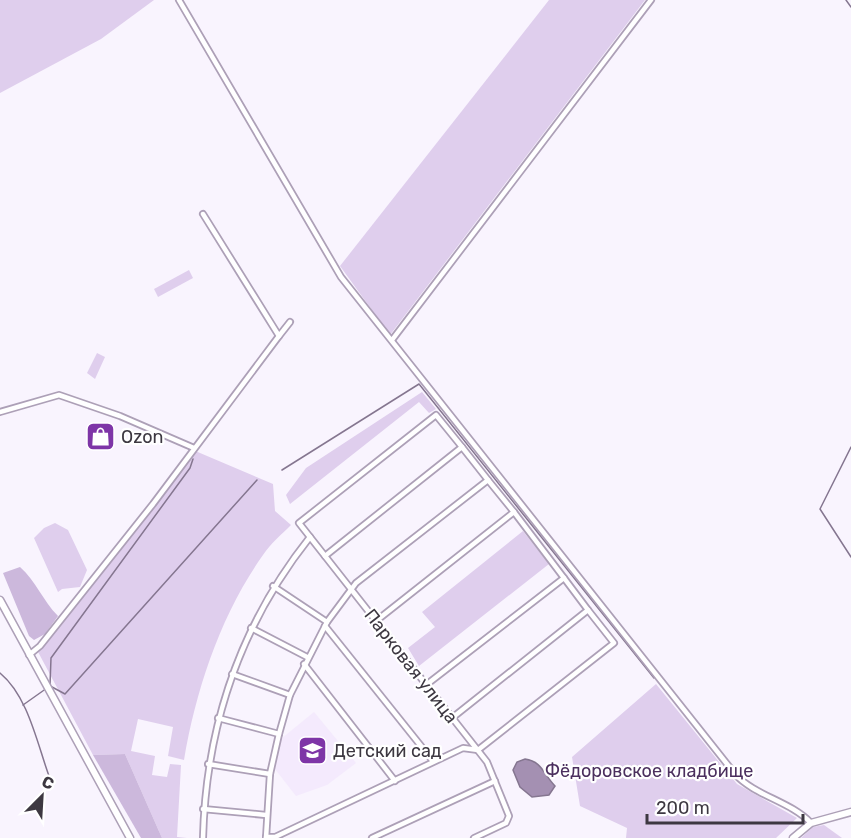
<svg xmlns="http://www.w3.org/2000/svg" width="851" height="838" viewBox="0 0 851 838" font-family="Rubik,sans-serif">
<rect width="100%" height="100%" fill="#f9f4fe"/>
<path fill="#f4eafd" d="M 314,712 L 356,763 L 327,785 L 296,796 L 275,769 L 281,739 Z"/>
<g fill="#dfceed">
<path d="M 0,0 L 154,0 L 101,39 L 0,93 Z"/>
<path d="M 549,0 L 645,0 L 390,335 L 340,266 Z"/>
<path d="M 189,270 L 193,278 L 158,297 L 154,289 Z"/>
<path d="M 97,353 L 105,357 L 95,379 L 87,373 Z"/>
<path d="M 422,392 L 436,409 L 429,413 L 419,402 L 290,504 L 286,495 L 306,468 Z"/>
<path d="M 193,450 L 273,484 L 275,511 L 291,525 C 282,534 270,544 263,555 C 221,614 196,689 184,760 L 168,756 L 173,727 L 138,719 L 131,751 L 155,756 L 152,775 L 167,777 L 170,764 L 181,765 L 177,837 L 187,838 L 162,838 L 125,754 L 93,755 L 37,650 Z"/>
<path d="M 55,523 L 68,530 L 87,570 L 80,587 L 62,589 L 58,592 L 34,538 L 44,528 Z"/>
<path d="M 523,531 L 549,564 L 419,666 L 408,648 L 435,627 L 422,612 Z"/>
<path d="M 656,684 L 737,784 L 797,818 L 776,838 L 626,838 L 627,828 L 580,806 L 572,757 Z"/>
<path d="M 824,825 L 842,838 L 801,838 L 813,827 Z"/>
</g>
<g fill="#ccb8dc">
<path d="M 20,567 C 36,581 43,601 58,616 L 45,634 L 34,640 L 29,636 L 3,573 Z"/>
<path d="M 125,754 L 162,838 L 141,838 L 93,755 Z"/>
</g>
<path fill="#a490b2" stroke="#857690" stroke-width="1.5" d="M 525,759 C 542,761 544,775 555,786 L 549,795 L 532,797 L 520,787 L 513,770 L 517,762 Z"/>
<g fill="none" stroke-linecap="round" stroke-linejoin="round">
<g stroke="#857690" stroke-width="1.5">
<path d="M 846,0 L 851,7"/>
<path d="M 851,447 L 820,509 L 851,557"/>
<path d="M 282,470 L 419,384 L 654,678"/>
<path d="M 0,673 C 28,696 37,743 49,776"/>
<path d="M 50,685 L 51,658 L 190,468 L 193,459"/>
<path d="M 52,687 L 65,694 L 257,480"/>
<path d="M 23,705 L 47,688"/>
</g>
<defs>
<g id="street">
<path d="M 179,0 L 341,277 L 735,774 C 755,796 790,801 811,823"/>
<path d="M 279,336 L 290,322"/>
<path d="M 392,340 L 651,0"/>
<path d="M 0,412 L 59,395 L 120,416 L 194,448"/>
<path d="M 462,447 L 436,415 L 299,523 L 487,762 L 509,816 L 506,823 L 474,838"/>
<path d="M 325,556 L 462,447 L 488,480"/>
<path d="M 273,586 L 327,622"/>
<path d="M 376,621 L 514,512 L 564,578 L 426,685"/>
<path d="M 325,626 L 433,761"/>
<path d="M 251,628 L 307,657"/>
<path d="M 29,655 L 40,646 L 153,504 L 279,336 L 203,214"/>
<path d="M 304,664 L 395,781"/>
<path d="M 232,674 L 290,695"/>
<path d="M 218,718 L 279,734"/>
<path d="M 452,718 L 588,610 L 564,578"/>
<path d="M 208,764 L 270,774"/>
<path d="M 203,809 L 266,815"/>
<path d="M 266,837 L 275,837 L 463,748 L 478,750 L 614,643 L 588,610"/>
<path d="M 203,838 C 206,726 240,625 310,537"/>
<path d="M 266,838 L 270,774 L 279,734 L 290,695 L 327,622 L 356,583 L 488,480 L 514,512"/>
<path d="M 372,838 L 495,781"/>
</g>
<g id="secondary">
<path d="M 0,600 L 130,838"/>
<path d="M 793,838 L 811,823 L 851,812"/>
</g>
</defs>
<use href="#street" stroke="#ada0b7" stroke-width="8"/>
<use href="#secondary" stroke="#ada0b7" stroke-width="9"/>
<use href="#street" stroke="#fff" stroke-width="4.5"/>
<use href="#secondary" stroke="#fff" stroke-width="6"/>
</g>
<defs>
<symbol id="shop-square" viewBox="-11 -11 22 22"><rect x="-9" y="-9" width="18" height="18" rx="4" fill="#7e35a7" stroke="#fff"/><path d="M-5-2.5h2.3a2.7 3.5 0 0 1 5.4 0H5L5.5 6h-11ZM-1.5-2.5h3a1.5 2.3 0 0 0-3 0Z" fill="#fff"/></symbol>
<symbol id="school-square" viewBox="-11 -11 22 22"><rect x="-9" y="-9" width="18" height="18" rx="4" fill="#7e35a7" stroke="#fff"/><path d="M0-5L7-2L0 1L-7-2ZM-4 1L0 2.5L4 1V4Q0 6-4 4Z" fill="#fff"/></symbol>
</defs>
<g fill-rule="evenodd">
<use href="#shop-square" x="84" y="420" width="33" height="33"/>
<use href="#school-square" x="296" y="734" width="33" height="33"/>
</g>
<g text-anchor="middle" dominant-baseline="central" stroke-width="4.5" stroke-linejoin="round" paint-order="stroke">
<g font-size="18" fill="#3d3841" stroke="#fff" text-anchor="start">
<text x="121" y="437">Ozon</text>
<text x="333" y="751">Детский сад</text>
</g>
<g font-size="18" fill="#3d3841" stroke="#fff">
<text transform="translate(411 666) rotate(52)">Парковая улица</text>
</g>
<g font-size="18" fill="#4b2f5e" stroke="#fff">
<text x="649" y="771">Фёдоровское кладбище</text>
</g>
</g>
<g transform="translate(42 796) rotate(24)" stroke="#ffffff" stroke-width="4.5" paint-order="stroke">
<path d="M0-4.5L10 22L0 15L-10 22Z" fill="#3d3841"/>
<text y="-9" font-size="16" font-weight="bold" text-anchor="middle" fill="#3d3841">С</text>
</g>
<path d="M647 814v9h156v-9" fill="none" stroke="#3d3841" stroke-width="3"/>
<text x="656" y="814" font-size="18" fill="#3d3841" stroke="#ffffff" stroke-width="4.5" paint-order="stroke">200 m</text>
</svg>
